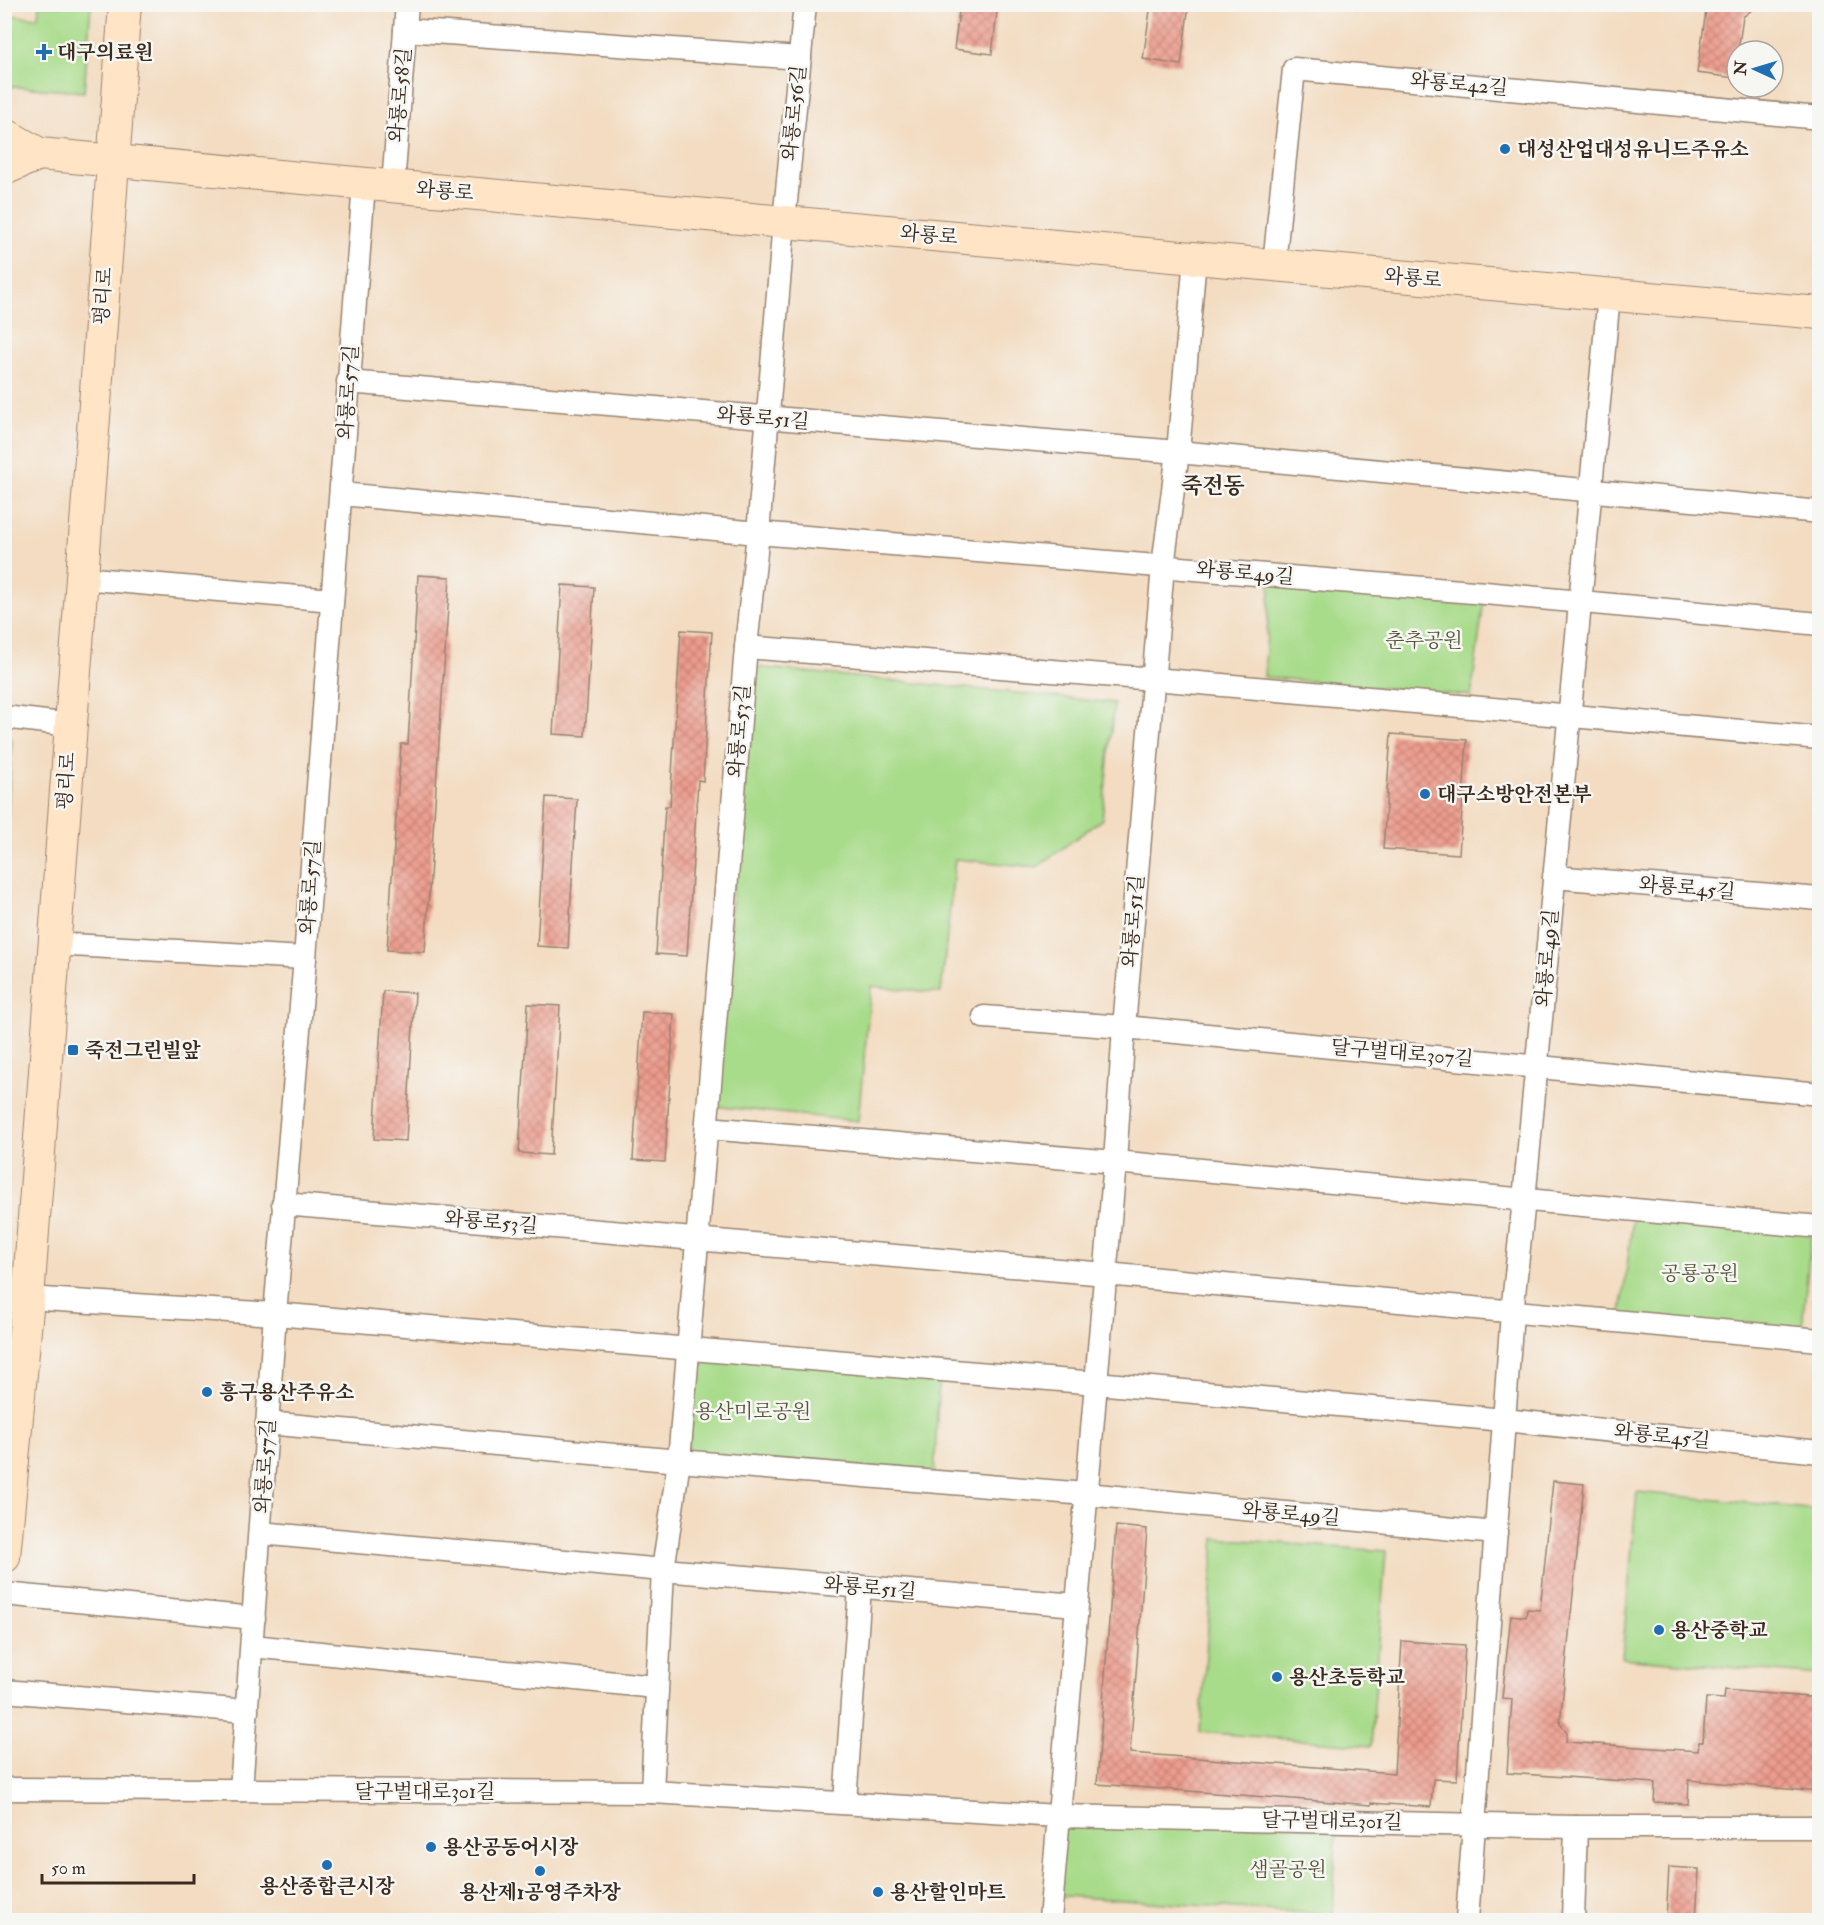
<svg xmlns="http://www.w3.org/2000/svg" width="1824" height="1925" viewBox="0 0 1824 1925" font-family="'IM FELL Double Pica','Noto Serif KR',serif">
<defs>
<pattern id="building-cross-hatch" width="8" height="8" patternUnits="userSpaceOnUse" patternTransform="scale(1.5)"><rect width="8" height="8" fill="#ed9c8d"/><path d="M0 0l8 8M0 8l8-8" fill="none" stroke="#c17f73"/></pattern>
</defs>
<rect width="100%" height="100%" fill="#f6f6f2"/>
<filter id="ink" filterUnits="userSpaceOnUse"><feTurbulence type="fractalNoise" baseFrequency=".0167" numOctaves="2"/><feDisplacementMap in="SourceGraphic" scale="12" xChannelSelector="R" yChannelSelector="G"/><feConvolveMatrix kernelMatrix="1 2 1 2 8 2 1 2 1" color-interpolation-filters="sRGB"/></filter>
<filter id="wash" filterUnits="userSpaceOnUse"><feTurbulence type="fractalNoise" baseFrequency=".008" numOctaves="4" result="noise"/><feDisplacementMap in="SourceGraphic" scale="24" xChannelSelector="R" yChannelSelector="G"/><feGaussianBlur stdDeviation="1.35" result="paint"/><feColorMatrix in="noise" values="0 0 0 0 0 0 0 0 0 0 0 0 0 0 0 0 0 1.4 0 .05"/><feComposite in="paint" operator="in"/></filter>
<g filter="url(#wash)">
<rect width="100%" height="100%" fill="#f3dcc1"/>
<g fill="#a8db8a" stroke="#728254" stroke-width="1.5">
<path d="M 39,5 L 91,5 L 84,92 L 5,86 L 5,15 L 38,18 Z"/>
<path d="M 1271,575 L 1485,593 L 1471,696 L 1264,677 Z"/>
<path d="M 755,667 L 1114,703 L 1102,819 L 1037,867 L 955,859 L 941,993 L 871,986 L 858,1121 L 712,1106 Z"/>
<path d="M 5,737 L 9,737 L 12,741 L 5,847 Z"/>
<path d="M 1634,1210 L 1812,1226 L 1801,1338 L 1620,1322 Z"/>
<path d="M 696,1352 L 939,1372 L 934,1480 L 687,1460 Z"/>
<path d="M 1637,1492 L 1819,1510 L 1819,1675 L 1622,1658 Z"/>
<path d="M 1215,1538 L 1386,1551 L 1371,1746 L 1200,1732 Z"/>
<path d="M 1063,1820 L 1336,1827 L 1333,1915 L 1052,1895 Z"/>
</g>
<g id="blocks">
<g fill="url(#building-cross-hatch)">
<path d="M 960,4 L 998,4 L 992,54 L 954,49 Z"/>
<path d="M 1151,4 L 1189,4 L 1181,65 L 1143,59 Z"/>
<path d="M 1707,4 L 1759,4 L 1743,17 L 1738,51 L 1737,51 L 1735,78 L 1697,73 Z"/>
<path d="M 418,575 L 450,577 L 425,952 L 387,950 L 401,744 L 408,744 Z"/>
<path d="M 562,585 L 594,587 L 585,736 L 553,734 Z"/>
<path d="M 681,630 L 712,632 L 703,781 L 698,780 L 687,956 L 656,954 L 665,806 L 670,806 Z"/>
<path d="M 1391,734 L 1467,740 L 1459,854 L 1383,849 Z"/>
<path d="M 546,797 L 577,799 L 568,948 L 537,946 Z"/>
<path d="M 383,991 L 415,993 L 406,1141 L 374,1139 Z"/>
<path d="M 528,1004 L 560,1006 L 551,1155 L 519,1153 Z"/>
<path d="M 642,1012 L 674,1014 L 665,1162 L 633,1160 Z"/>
<path d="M 1553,1481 L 1584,1484 L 1560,1724 L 1567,1732 L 1566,1742 L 1698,1751 L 1699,1742 L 1703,1742 L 1706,1698 L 1724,1699 L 1725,1690 L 1820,1698 L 1820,1792 L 1689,1780 L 1688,1804 L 1654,1802 L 1655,1783 L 1507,1773 L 1512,1699 L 1502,1698 L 1511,1615 L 1526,1617 L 1527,1609 L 1540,1610 Z"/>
<path d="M 1116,1526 L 1147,1529 L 1130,1753 L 1394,1773 L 1402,1641 L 1465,1645 L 1457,1780 L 1433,1779 L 1431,1807 L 1371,1803 L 1371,1805 L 1097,1784 Z"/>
<path d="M 1669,1867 L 1699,1869 L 1696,1920 L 1666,1920 Z"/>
</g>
</g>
</g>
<g filter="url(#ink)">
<use href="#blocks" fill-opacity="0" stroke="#978370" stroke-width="1.5"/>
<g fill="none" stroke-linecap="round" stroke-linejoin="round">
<defs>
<g id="minor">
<path d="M 405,30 L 800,58"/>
<path d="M 393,186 L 407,4"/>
<path d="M 1274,265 L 1294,69 L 1820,118"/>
<path d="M 348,382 L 1178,452 L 1820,512"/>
<path d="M 341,494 L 758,533 L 1485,593 L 1820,624"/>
<path d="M 82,578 L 332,600"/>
<path d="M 746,647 L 1154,679 L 1820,738"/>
<path d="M 4,717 L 70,725"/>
<path d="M 1554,877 L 1820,899"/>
<path d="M 54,944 L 305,958"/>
<path d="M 984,1017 L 1124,1027 L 1820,1094"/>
<path d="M 707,1128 L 1115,1162 L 1820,1227"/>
<path d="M 283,1204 L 1106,1274 L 1820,1340"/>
<path d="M 28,1298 L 275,1314 L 1096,1383 L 1504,1420 L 1820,1452"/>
<path d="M 267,1423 L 679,1461 L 1086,1494 L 1496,1533"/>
<path d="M 260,1533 L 663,1570 L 1076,1605"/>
<path d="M 4,1594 L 254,1618"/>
<path d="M 252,1646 L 655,1687"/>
<path d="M 4,1691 L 247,1711"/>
<path d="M 4,1789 L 652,1792 L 1058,1816 L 1576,1827 L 1820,1827"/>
<path d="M 241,1790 L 275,1314 L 305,958 L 364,184"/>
<path d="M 652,1792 L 663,1570 L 679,1461 L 746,647 L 758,533 L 784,222 L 805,4"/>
<path d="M 845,1803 L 860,1587"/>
<path d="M 1050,1920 L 1115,1162 L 1124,1027 L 1163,566 L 1178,452 L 1195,258"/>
<path d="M 1467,1920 L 1512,1313 L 1524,1200 L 1609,295"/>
<path d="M 1573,1920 L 1576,1827"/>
</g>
<path id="tertiary" d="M 4,1293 L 28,1298"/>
<g id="secondary">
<path d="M 4,134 L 39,154 L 784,222 L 1820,313"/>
<path d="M 4,169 L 39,154"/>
<path d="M 4,1557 L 28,1298 L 125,4"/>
</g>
</defs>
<use href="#minor" stroke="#978370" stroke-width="25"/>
<use href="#tertiary" stroke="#978370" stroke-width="31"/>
<use href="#secondary" stroke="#978370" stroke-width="34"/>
<use href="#minor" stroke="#fff" stroke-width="22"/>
<use href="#tertiary" stroke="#fff" stroke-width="28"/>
<use href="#secondary" stroke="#ffe4c6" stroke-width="32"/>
</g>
</g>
<g fill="#1f6fb2" stroke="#f6f6f2" stroke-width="2">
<path d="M41 43h6v6h6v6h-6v6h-6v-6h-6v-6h6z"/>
<circle cx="1505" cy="149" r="6"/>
<circle cx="1425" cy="794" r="6"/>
<rect x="67" y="1044" width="12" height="12" rx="3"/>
<circle cx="207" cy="1392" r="6"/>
<circle cx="1659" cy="1630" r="6"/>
<circle cx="1277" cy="1677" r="6"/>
<circle cx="431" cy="1847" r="6"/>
<circle cx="327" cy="1865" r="6"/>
<circle cx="540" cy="1871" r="6"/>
<circle cx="878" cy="1892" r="6"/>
</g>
<g text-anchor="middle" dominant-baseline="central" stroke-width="5" stroke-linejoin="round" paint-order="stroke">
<g font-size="20" font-weight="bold" fill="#3b2a1e" stroke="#f6f6f2" text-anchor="start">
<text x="57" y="52">대구의료원</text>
<text x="1517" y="149">대성산업대성유니드주유소</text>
<text x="1437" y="794">대구소방안전본부</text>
<text x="85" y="1050">죽전그린빌앞</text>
<text x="219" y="1392">흥구용산주유소</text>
<text x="1671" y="1630">용산중학교</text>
<text x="1289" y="1677">용산초등학교</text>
<text x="443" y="1847">용산공동어시장</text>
<text x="327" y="1886" text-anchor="middle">용산종합큰시장</text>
<text x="540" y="1892" text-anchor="middle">용산제1공영주차장</text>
<text x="890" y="1892">용산할인마트</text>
</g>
<g font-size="20" fill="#3b2a1e" stroke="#f6f6f2">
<text transform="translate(1459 84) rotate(5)">와룡로42길</text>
<text transform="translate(400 95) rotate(-85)">와룡로58길</text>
<text transform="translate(794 113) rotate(-84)">와룡로56길</text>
<text transform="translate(445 191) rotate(5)">와룡로</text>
<text transform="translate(929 235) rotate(5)">와룡로</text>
<text transform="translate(1413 278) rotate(5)">와룡로</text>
<text transform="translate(103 296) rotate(-86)">평리로</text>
<text transform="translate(348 392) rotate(-86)">와룡로57길</text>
<text transform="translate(763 418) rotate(5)">와룡로51길</text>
<text transform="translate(1245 573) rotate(5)">와룡로49길</text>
<text transform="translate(739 731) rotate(-85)">와룡로53길</text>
<text transform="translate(66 781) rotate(-86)">평리로</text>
<text transform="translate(310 887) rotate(-86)">와룡로57길</text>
<text transform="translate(1687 888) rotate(5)">와룡로45길</text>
<text transform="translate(1133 921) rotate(-85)">와룡로51길</text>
<text transform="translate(1547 958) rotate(-85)">와룡로49길</text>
<text transform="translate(1402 1053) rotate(5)">달구벌대로307길</text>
<text transform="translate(491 1222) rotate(5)">와룡로53길</text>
<text transform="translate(1662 1436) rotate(6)">와룡로45길</text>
<text transform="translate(265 1466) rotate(-86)">와룡로57길</text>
<text transform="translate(1291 1514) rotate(5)">와룡로49길</text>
<text transform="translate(870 1588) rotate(5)">와룡로51길</text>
<text x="425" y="1791">달구벌대로301길</text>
<text transform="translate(1332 1821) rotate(1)">달구벌대로301길</text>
</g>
<g font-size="20" fill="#565639" stroke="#f6f6f2">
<text x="1424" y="640">춘추공원</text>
<text x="1700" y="1273">공룡공원</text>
<text x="753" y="1411">용산미로공원</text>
<text x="1288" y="1869">샘골공원</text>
</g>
<g font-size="22" font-weight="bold" fill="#3b2a1e" stroke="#f6f6f2">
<text x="1213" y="486">죽전동</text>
</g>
</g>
<rect width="1824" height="1925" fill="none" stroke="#f6f6f2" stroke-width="24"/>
<g transform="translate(1755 69) rotate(274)"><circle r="28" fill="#f6f6f2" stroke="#aba49d" stroke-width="1.5"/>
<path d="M0-4.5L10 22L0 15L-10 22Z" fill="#1f6fb2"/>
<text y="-9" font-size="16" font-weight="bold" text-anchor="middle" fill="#3b2a1e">N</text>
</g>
<path d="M42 1874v9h152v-9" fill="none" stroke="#3b2a1e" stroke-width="3"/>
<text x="51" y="1874" font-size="18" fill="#3b2a1e" stroke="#f6f6f2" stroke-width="4.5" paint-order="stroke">50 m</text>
</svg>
